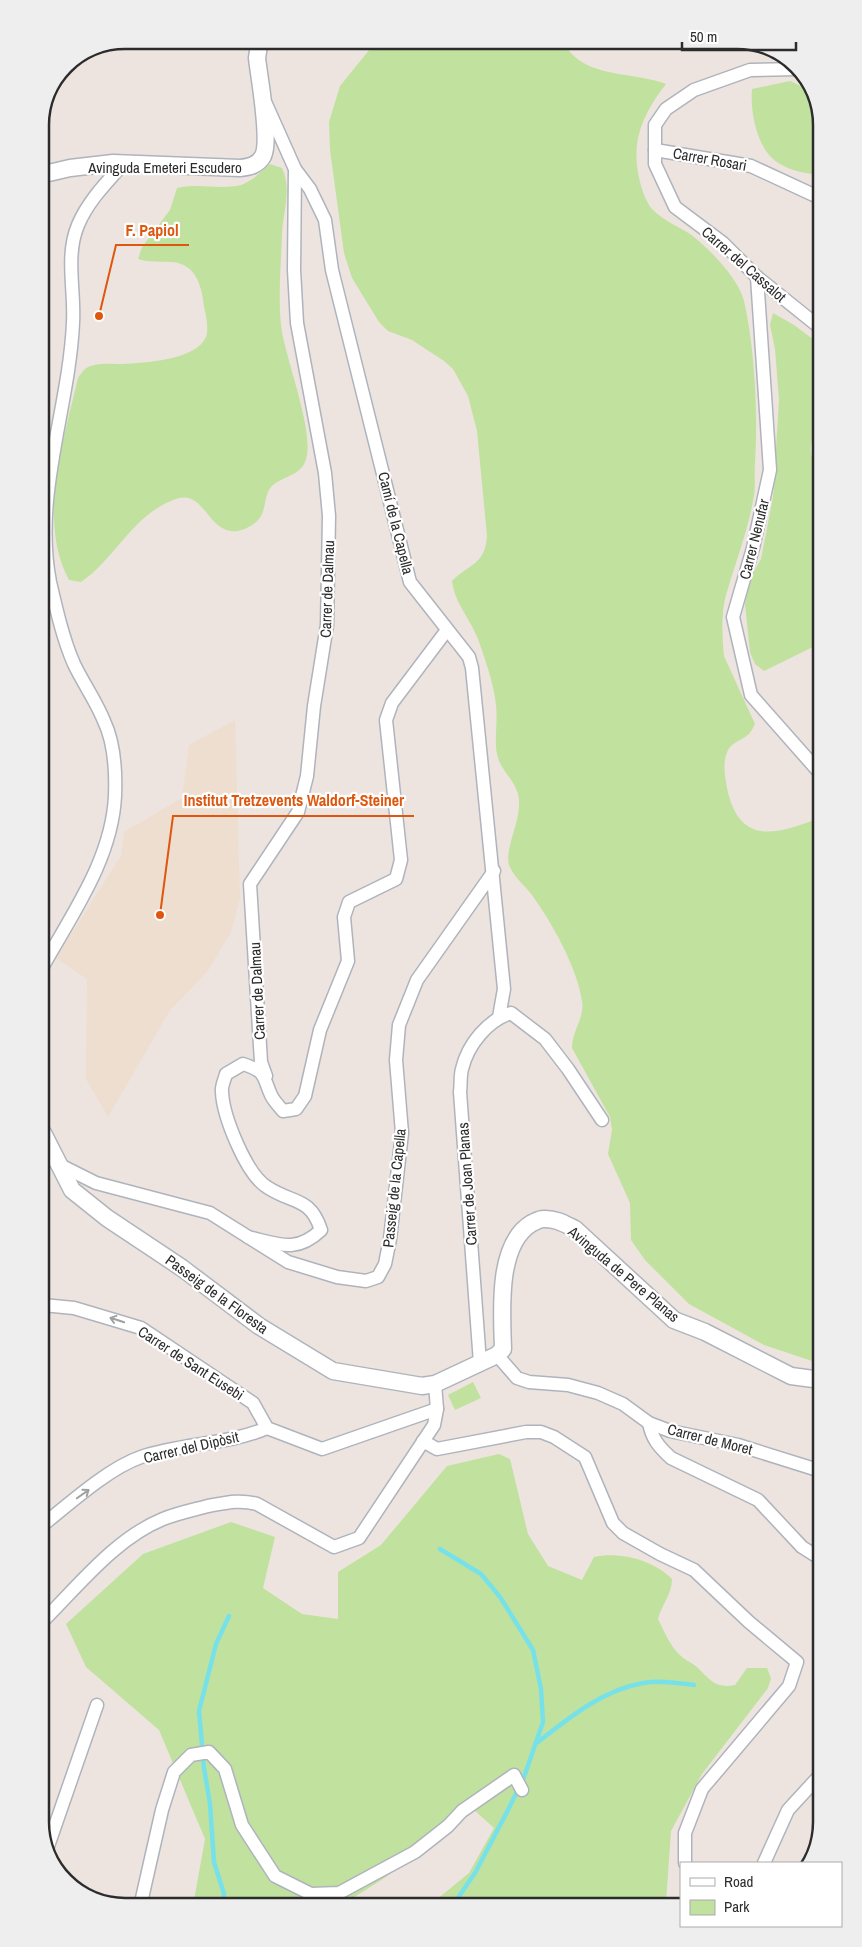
<svg xmlns="http://www.w3.org/2000/svg" width="862" height="1947" viewBox="0 0 862 1947" font-family="'Archivo Narrow',sans-serif">
<rect width="100%" height="100%" fill="#ede4df"/>
<path fill="#eddecf" d="M 235,720 L 240,899 L 231,932 L 207,972 L 170,1010 L 108,1117 L 86,1079 L 87,979 L 56,958 L 121,856 L 124,832 L 182,798 L 189,745 Z"/>
<g fill="#c1e19e">
<path d="M 564,42 C 581,79 633,71 666,84 C 642,115 630,143 640,182 C 642,190 646,202 652,209 C 663,220 677,226 690,234 C 708,247 739,279 744,301 C 755,349 758,414 755,463 C 754,475 756,489 753,501 C 747,533 735,564 726,595 C 721,613 722,637 724,656 L 755,724 C 753,727 752,731 749,734 C 743,740 732,742 728,750 C 722,762 725,776 727,788 C 739,846 776,835 819,818 L 821,1364 L 764,1345 L 689,1304 L 645,1260 L 631,1240 L 630,1203 L 608,1154 L 612,1130 L 610,1117 L 572,1048 C 572,1030 585,1018 582,1001 C 577,967 552,923 532,895 C 525,886 513,876 509,865 C 504,846 524,818 518,794 C 514,779 500,770 497,754 C 494,740 498,721 496,705 C 494,684 485,659 478,639 C 470,618 455,604 452,581 C 470,563 485,565 487,536 L 477,431 L 468,396 L 453,369 L 444,361 L 412,340 L 388,331 L 379,322 L 352,278 L 344,253 L 330,150 L 329,122 L 340,86 L 374,44 Z"/>
<path d="M 790,81 L 814,92 L 817,98 L 818,171 L 814,174 C 801,173 782,168 772,158 C 756,143 750,109 752,89 Z"/>
<path d="M 270,164 L 282,168 C 292,189 283,212 282,234 C 281,264 278,296 281,325 C 284,356 317,436 305,462 C 298,479 275,476 268,492 C 265,499 265,507 262,514 C 258,524 241,533 231,531 C 206,528 203,487 173,500 C 132,516 115,559 81,582 L 69,580 C 37,521 64,439 78,378 C 80,375 83,371 85,369 C 94,362 112,364 122,364 C 145,363 196,360 206,337 C 209,329 206,315 204,307 C 202,286 196,264 172,262 C 160,261 150,263 138,259 L 142,247 L 170,210 L 177,188 C 198,183 220,190 241,185 C 252,181 261,172 270,164 Z"/>
<path d="M 773,313 L 794,325 L 818,343 L 818,429 L 814,432 C 810,447 808,455 818,467 L 819,644 L 764,671 L 755,664 L 750,652 L 745,604 L 749,580 L 761,559 L 773,497 L 779,400 L 775,349 L 770,325 Z"/>
<path d="M 473,1382 L 481,1398 L 455,1410 L 448,1395 Z"/>
<path d="M 499,1454 L 510,1459 L 528,1534 L 548,1566 L 582,1580 L 594,1557 C 619,1551 654,1560 672,1579 C 672,1594 662,1604 658,1619 C 664,1631 671,1648 681,1656 C 686,1661 693,1663 698,1668 C 710,1680 716,1689 735,1685 L 747,1668 L 767,1668 L 771,1678 L 768,1688 L 702,1774 L 671,1831 L 666,1903 L 430,1905 L 469,1873 L 494,1828 L 472,1808 L 461,1823 L 443,1839 L 411,1857 L 386,1877 L 353,1898 L 323,1905 L 193,1906 L 205,1839 L 159,1730 L 86,1667 L 66,1624 L 143,1554 L 231,1522 L 275,1537 L 263,1588 L 302,1614 L 338,1619 L 338,1572 L 381,1545 L 447,1466 Z"/>
</g>
<g fill="none" stroke-linecap="round" stroke-linejoin="round">
<g stroke="#77e1ea" stroke-width="4.5">
<path d="M 721,40 L 777,53"/>
<path d="M 440,1549 L 481,1574 L 500,1597 L 533,1650 L 541,1689 L 543,1722 L 524,1777 L 509,1808 L 475,1873 L 453,1905"/>
<path d="M 538,1742 C 570,1717 603,1690 643,1683 C 660,1680 677,1683 694,1685"/>
<path d="M 223,1906 L 224,1894 L 214,1862 L 210,1804 L 204,1768 L 199,1711 L 216,1644 L 229,1616"/>
</g>
<defs>
<g id="minor">
<path d="M 797,69 L 750,70 L 694,90 L 666,109 L 655,125 L 655,164 L 675,207 L 723,243 L 757,277 L 818,326"/>
<path d="M 655,150 L 751,166 L 818,197"/>
<path d="M 295,169 L 310,189 L 325,220 L 332,270 L 410,582 L 469,657 L 472,668 L 504,989 L 499,1017"/>
<path d="M 757,277 L 770,470 L 753,548 L 733,617 L 751,695 L 819,772"/>
<path d="M 42,968 C 72,914 112,859 115,796 C 116,771 115,744 104,721 C 96,701 83,683 74,664 C 63,639 56,608 50,582 C 33,495 69,409 73,323 C 75,290 65,256 78,225 C 88,201 107,182 124,163"/>
<path d="M 266,1076 L 261,1062 L 250,884 L 298,812 L 307,776 L 314,706 L 327,625 L 329,516 L 325,473 L 297,323 L 294,270 L 295,169 L 266,104"/>
<path d="M 58,1164 L 96,1183 L 210,1213 L 288,1262 L 337,1277 L 366,1281 L 378,1277 L 385,1264 L 390,1239 L 402,1133 L 396,1060 L 399,1025 L 417,980 L 494,871"/>
<path d="M 248,1237 C 278,1244 296,1254 321,1230 C 310,1196 292,1204 267,1187 C 246,1174 223,1116 222,1092 C 221,1086 225,1079 226,1074 L 243,1064 C 267,1072 262,1075 271,1095 C 273,1100 279,1106 283,1111 L 296,1109 L 305,1096 L 320,1030 L 348,961 L 344,917 L 349,902 L 396,879 L 401,860 L 386,720 L 392,703 L 447,630"/>
<path d="M 43,1305 L 74,1308 L 141,1328 L 253,1403 L 267,1428 L 322,1449 L 437,1409"/>
<path d="M 497,1355 L 517,1378 L 529,1382 L 568,1385 L 598,1393 L 623,1404 L 649,1423 L 670,1431 L 738,1445 L 821,1471"/>
<path d="M 480,1363 L 460,1092 C 461,1085 460,1076 462,1069 C 468,1044 488,1020 511,1013 L 545,1039 L 568,1069 L 602,1120"/>
<path d="M 649,1423 C 652,1439 659,1447 671,1458 L 758,1500 L 802,1547 L 821,1559"/>
<path d="M 423,1441 L 437,1449 L 526,1432 L 541,1432 L 554,1437 L 585,1457 L 613,1523 L 623,1533 L 660,1554 L 694,1570 L 749,1622 L 797,1662 L 789,1686 L 702,1789 L 685,1833 L 685,1863"/>
<path d="M 44,1524 C 70,1503 109,1468 141,1457 C 182,1443 227,1445 267,1428"/>
<path d="M 44,1620 C 79,1585 116,1538 163,1519 C 178,1513 193,1510 208,1506 C 225,1503 239,1499 257,1504 L 334,1547 L 359,1538 L 434,1425 L 437,1409 L 435,1384"/>
<path d="M 46,1852 L 97,1705"/>
<path d="M 764,1863 L 788,1810 L 822,1773"/>
<path d="M 140,1907 L 162,1810 L 174,1772 L 191,1755 L 209,1752 L 225,1769 L 242,1825 L 275,1876 L 311,1894 L 339,1893 L 415,1852 L 448,1826 L 462,1811 L 514,1775 L 522,1790"/>
</g>
<g id="tertiary">
<path d="M 40,175 L 70,168 L 113,163 L 240,168 C 250,167 258,165 263,156 C 271,140 259,77 257,58 L 259,45"/>
<path d="M 43,1133 L 72,1190 L 107,1218 L 182,1268 L 259,1326 L 333,1371 L 422,1386 L 435,1384 L 497,1355 L 503,1349 C 502,1313 496,1244 532,1223 C 535,1222 539,1219 543,1219 C 555,1218 565,1224 575,1229 L 674,1320 L 705,1332 L 791,1376 L 821,1380"/>
</g>
</defs>
<use href="#minor" stroke="#afb4bc" stroke-width="15"/>
<use href="#tertiary" stroke="#afb4bc" stroke-width="19"/>
<use href="#minor" stroke="#fff" stroke-width="12"/>
<use href="#tertiary" stroke="#fff" stroke-width="16"/>
</g>
<defs><path id="oneway-shaft" d="M-6 0H5M1.5-3L5.5 0L1.5 3" fill="none" stroke-width="1.6" stroke-linecap="round" stroke-linejoin="round" transform="scale(1.25)"/></defs>
<g stroke="#a0a0a0">
<use href="#oneway-shaft" transform="translate(117 1320) rotate(-162)"/>
<use href="#oneway-shaft" transform="translate(83 1494) rotate(-35)"/>
</g>
<g text-anchor="middle" dominant-baseline="central" stroke-width="4.5" stroke-linejoin="round" paint-order="stroke">
<g font-size="15" fill="#2c2c2c" stroke="#fff">
<text transform="translate(710 159) rotate(10)">Carrer Rosari</text>
<text x="165" y="167">Avinguda Emeteri Escudero</text>
<text transform="translate(744 264) rotate(41)">Carrer del Cassalot</text>
<text transform="translate(396 523) rotate(76)">Camí de la Capella</text>
<text transform="translate(754 539) rotate(-76)">Carrer Nenufar</text>
<text transform="translate(327 589) rotate(-88)">Carrer de Dalmau</text>
<text transform="translate(257 991) rotate(-93)">Carrer de Dalmau</text>
<text transform="translate(467 1184) rotate(-94)">Carrer de Joan Planas</text>
<text transform="translate(394 1188) rotate(-84)">Passeig de la Capella</text>
<text transform="translate(624 1274) rotate(40)">Avinguda de Pere Planas</text>
<text transform="translate(217 1294) rotate(36)">Passeig de la Floresta</text>
<text transform="translate(191 1363) rotate(33)">Carrer de Sant Eusebi</text>
<text transform="translate(710 1439) rotate(14)">Carrer de Moret</text>
<text transform="translate(191 1447) rotate(-13)">Carrer del Dipòsit</text>
</g>
</g>
<path d="M0 0H862V1947H0ZM125 49H737A76 76 0 0 1 813 125V1822A76 76 0 0 1 737 1898H125A76 76 0 0 1 49 1822V125A76 76 0 0 1 125 49Z" fill="#eee" fill-rule="evenodd"/>
<path fill="none" stroke="#2c2c2c" stroke-width="2.5" d="M125 49H737A76 76 0 0 1 813 125V1822A76 76 0 0 1 737 1898H125A76 76 0 0 1 49 1822V125A76 76 0 0 1 125 49Z"/>
<path fill="none" stroke="#df570e" stroke-width="2" d="M99 316L116 245H189M160 915L173 816H414"/>
<g fill="#df570e" stroke="#fff" stroke-width="2">
<circle cx="99" cy="316" r="5"/>
<circle cx="160" cy="915" r="5"/>
</g>
<g font-size="16" text-anchor="middle" font-weight="bold" fill="#df570e" stroke="#fff" stroke-width="4.5" stroke-linejoin="round" paint-order="stroke">
<text x="152" y="236">F. Papiol</text>
<text x="294" y="806">Institut Tretzevents Waldorf-Steiner</text>
</g>
<rect x="680" y="1862" width="162" height="65" fill="#ffffff" stroke="#ababab"/>
<rect x="690" y="1878" width="25" height="8" fill="#ffffff" stroke="#ababab"/>
<text x="724" y="1887" font-size="15" fill="#2c2c2c">Road</text>
<rect x="690" y="1900" width="25" height="15" fill="#c1e19e" stroke="#ababab"/>
<text x="724" y="1912" font-size="15" fill="#2c2c2c">Park</text>
<path d="M682 42v8h114v-8" fill="none" stroke="#2c2c2c" stroke-width="2.5"/>
<text x="690" y="42" font-size="15" fill="#2c2c2c" stroke="#ffffff" stroke-width="4" paint-order="stroke">50 m</text>
</svg>
